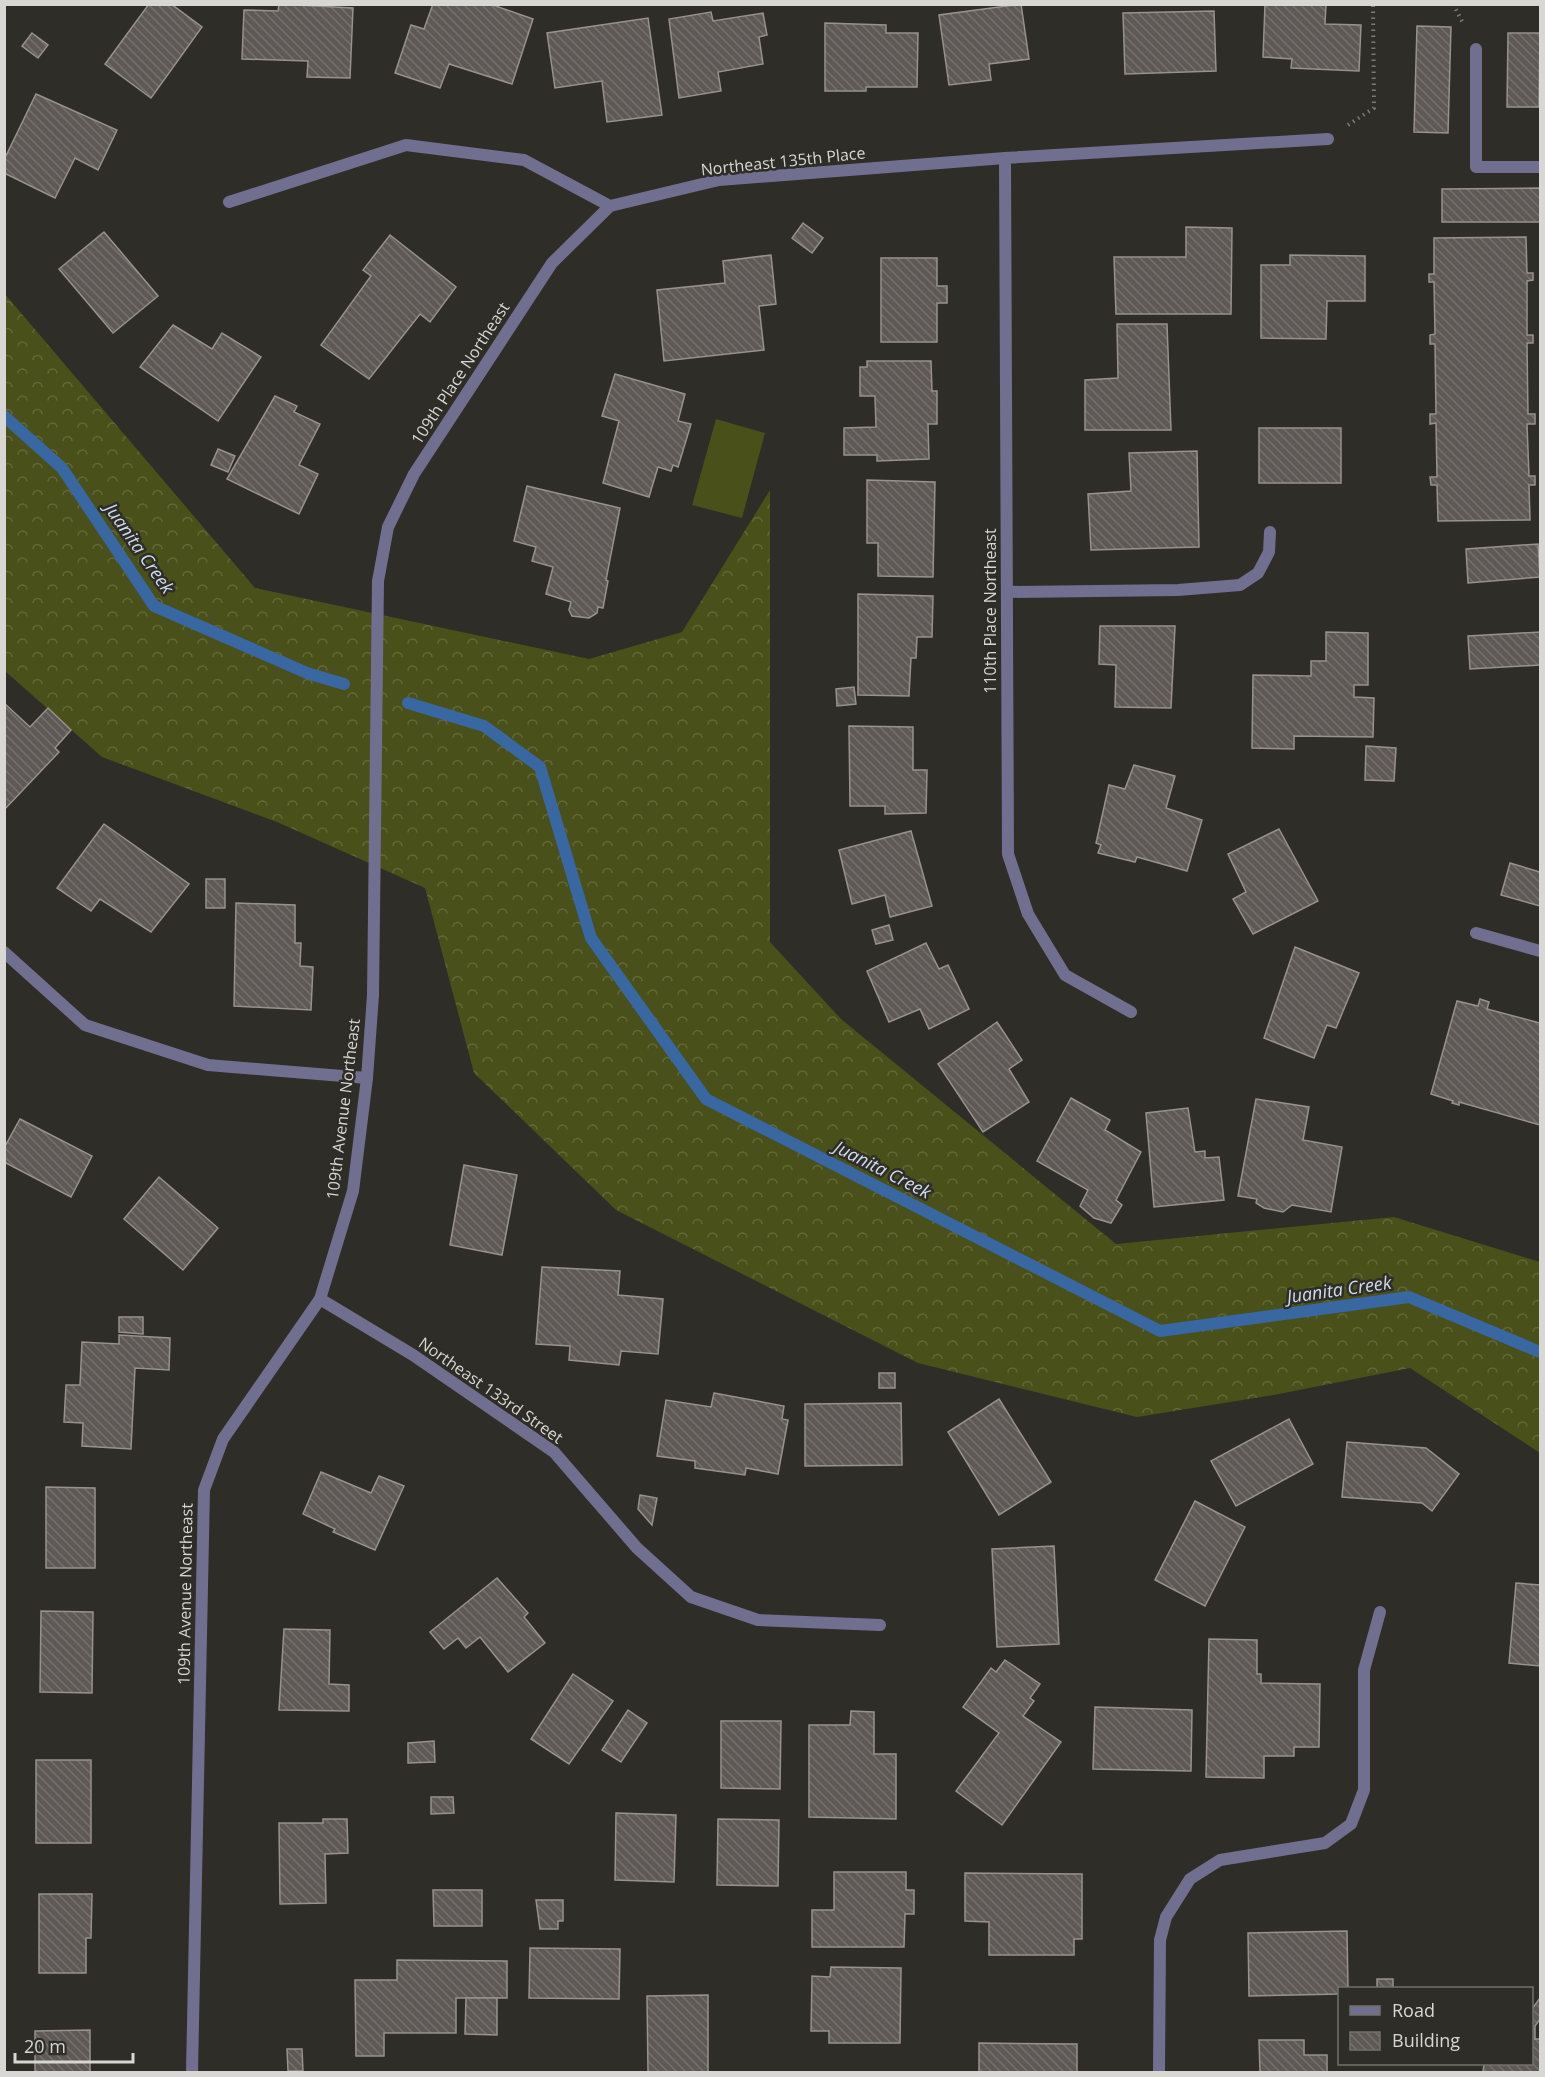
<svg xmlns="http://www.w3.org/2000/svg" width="1545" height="2077" viewBox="0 0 1545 2077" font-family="'Open Sans',sans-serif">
<defs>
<pattern id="forest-crowns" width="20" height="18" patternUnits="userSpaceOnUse" patternTransform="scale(1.5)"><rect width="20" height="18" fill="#4a501a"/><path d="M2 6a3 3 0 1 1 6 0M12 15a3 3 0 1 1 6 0" fill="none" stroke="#63683a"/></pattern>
<pattern id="building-back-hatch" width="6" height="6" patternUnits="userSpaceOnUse" patternTransform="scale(1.5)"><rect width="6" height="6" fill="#5f5955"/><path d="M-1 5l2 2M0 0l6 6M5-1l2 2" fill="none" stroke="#75706d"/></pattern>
</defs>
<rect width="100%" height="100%" fill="#2e2d27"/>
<path fill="url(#forest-crowns)" d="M 4,293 L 255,588 L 589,659 L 682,632 L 770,490 L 770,942 L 841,1019 L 1116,1244 L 1394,1217 L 1540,1262 L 1540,1453 L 1410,1368 L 1274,1395 L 1137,1417 L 918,1363 L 616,1210 L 474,1073 L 425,888 L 277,822 L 102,757 L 5,671 Z"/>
<path fill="#4a501a" d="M 716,419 L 765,433 L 742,518 L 692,505 Z"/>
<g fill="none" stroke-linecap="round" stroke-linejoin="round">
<g stroke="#3867a2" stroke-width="12">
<path d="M 4,416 L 62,468 L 154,606 L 307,673 L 344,684"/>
<path d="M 408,703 L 484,726 L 540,767 L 591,938 L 706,1099 L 1160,1331 L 1409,1297 L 1540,1352"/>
</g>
</g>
<g fill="url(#building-back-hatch)" stroke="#98918d" stroke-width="1.5">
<path d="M 149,4 L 171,4 L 202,27 L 151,98 L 105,64 Z"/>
<path d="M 279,4 L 353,8 L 350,78 L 307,77 L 308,61 L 242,59 L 244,10 L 278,11 Z"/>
<path d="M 433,4 L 490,4 L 533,19 L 512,84 L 449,64 L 440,88 L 395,73 L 411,25 L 424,29 Z"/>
<path d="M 1021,4 L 1029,59 L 989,64 L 991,80 L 949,85 L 939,15 Z"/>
<path d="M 1265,4 L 1326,4 L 1325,24 L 1361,25 L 1359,71 L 1291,68 L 1292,59 L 1263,57 Z"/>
<path d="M 1214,11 L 1216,71 L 1125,74 L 1123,13 Z"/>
<path d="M 711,12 L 713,21 L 763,13 L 767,35 L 759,37 L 763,64 L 718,72 L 721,91 L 679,98 L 669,19 Z"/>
<path d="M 648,18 L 662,115 L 607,122 L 602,81 L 555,88 L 547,33 Z"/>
<path d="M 825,23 L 886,25 L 886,33 L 918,33 L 917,87 L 866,87 L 866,91 L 825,91 Z"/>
<path d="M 1417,26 L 1451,27 L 1448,133 L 1414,132 Z"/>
<path d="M 32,33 L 48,45 L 38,58 L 22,46 Z"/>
<path d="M 1508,33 L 1540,33 L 1539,107 L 1507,107 Z"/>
<path d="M 36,94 L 117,130 L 98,170 L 75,158 L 55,198 L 4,173 L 4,160 Z"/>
<path d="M 1540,188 L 1540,222 L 1442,222 L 1442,189 Z"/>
<path d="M 803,223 L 823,238 L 812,253 L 792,238 Z"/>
<path d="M 1186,227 L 1232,228 L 1231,314 L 1116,314 L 1114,257 L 1186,257 Z"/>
<path d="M 104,232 L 158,296 L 113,333 L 59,269 Z"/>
<path d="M 390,235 L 456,287 L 430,322 L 420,314 L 369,379 L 321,345 L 371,276 L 363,270 Z"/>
<path d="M 1526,237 L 1527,273 L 1533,273 L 1533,280 L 1527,281 L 1527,335 L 1533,335 L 1533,343 L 1527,343 L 1528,414 L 1535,414 L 1535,424 L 1527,424 L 1529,476 L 1535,476 L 1535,485 L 1529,485 L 1530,520 L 1438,521 L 1437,485 L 1431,485 L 1430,477 L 1437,477 L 1436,423 L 1430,424 L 1430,414 L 1436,414 L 1435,344 L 1430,344 L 1430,335 L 1435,334 L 1434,282 L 1429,282 L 1429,274 L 1434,274 L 1434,238 Z"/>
<path d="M 771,255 L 776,304 L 759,306 L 764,350 L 664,361 L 657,290 L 725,283 L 723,261 Z"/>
<path d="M 1290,255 L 1365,256 L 1365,301 L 1327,301 L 1326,339 L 1261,338 L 1261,265 L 1290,265 Z"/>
<path d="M 881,258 L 937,258 L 937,286 L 947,286 L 947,303 L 937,303 L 937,342 L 881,342 Z"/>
<path d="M 1117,324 L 1167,324 L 1171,430 L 1085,430 L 1085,380 L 1118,378 Z"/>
<path d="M 173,325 L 212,349 L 222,333 L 261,357 L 218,421 L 140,367 Z"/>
<path d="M 867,361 L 931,361 L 932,391 L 937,391 L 937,424 L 928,424 L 929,459 L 877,461 L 877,455 L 844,455 L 844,428 L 876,427 L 875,396 L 860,396 L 860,367 L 867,367 Z"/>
<path d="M 615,374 L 685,394 L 678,421 L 691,424 L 678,467 L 673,465 L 671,471 L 658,467 L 649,497 L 603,483 L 619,421 L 602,416 Z"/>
<path d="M 275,396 L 297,406 L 294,412 L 320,424 L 299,465 L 318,474 L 299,514 L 227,479 Z"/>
<rect x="1259" y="428" width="82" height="55"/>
<path d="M 218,449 L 235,456 L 228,472 L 211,465 Z"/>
<path d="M 1197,451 L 1199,547 L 1091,550 L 1088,494 L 1131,491 L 1129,453 Z"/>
<path d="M 867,480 L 935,482 L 933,577 L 878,576 L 878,543 L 867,543 Z"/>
<path d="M 527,486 L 620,508 L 606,580 L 608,581 L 603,608 L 598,607 L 597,613 L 589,618 L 572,616 L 569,610 L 571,602 L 546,594 L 553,567 L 532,561 L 536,547 L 514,541 Z"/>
<path d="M 1538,544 L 1540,577 L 1468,583 L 1466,549 Z"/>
<path d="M 858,594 L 933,596 L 932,637 L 917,637 L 916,658 L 911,658 L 909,696 L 858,695 Z"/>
<path d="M 1100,626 L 1175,626 L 1171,708 L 1115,707 L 1116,665 L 1099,664 Z"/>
<path d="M 1326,632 L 1368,633 L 1368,685 L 1354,685 L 1354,697 L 1374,698 L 1373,737 L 1294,736 L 1294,749 L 1252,748 L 1253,675 L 1311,676 L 1311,661 L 1326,661 Z"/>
<path d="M 1540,632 L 1540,665 L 1470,669 L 1468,636 Z"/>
<path d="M 854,687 L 856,704 L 837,706 L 836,689 Z"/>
<path d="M 4,703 L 30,727 L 48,708 L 71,730 L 55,748 L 59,752 L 5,809 Z"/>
<path d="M 849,726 L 913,727 L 913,770 L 927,770 L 926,813 L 885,814 L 885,806 L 850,806 Z"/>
<path d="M 1366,746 L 1396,748 L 1394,781 L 1365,780 Z"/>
<path d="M 1134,765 L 1175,776 L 1166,808 L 1202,820 L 1187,871 L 1137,857 L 1135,862 L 1098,853 L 1101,845 L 1096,843 L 1109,785 L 1125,789 Z"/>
<path d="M 104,824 L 189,884 L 151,932 L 100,899 L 91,911 L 57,888 Z"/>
<path d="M 1279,829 L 1318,901 L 1253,934 L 1233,899 L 1246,892 L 1228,854 Z"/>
<path d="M 911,831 L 932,906 L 890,917 L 885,895 L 852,904 L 839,850 Z"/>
<path d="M 1510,863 L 1540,872 L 1540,906 L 1501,895 Z"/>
<rect x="206" y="879" width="19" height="29"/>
<path d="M 236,903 L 295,905 L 295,943 L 301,943 L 300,966 L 313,967 L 311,1010 L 234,1006 Z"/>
<path d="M 889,925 L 893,940 L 876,944 L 872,930 Z"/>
<path d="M 926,943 L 939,969 L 948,965 L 969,1009 L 929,1029 L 920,1009 L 889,1022 L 867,971 Z"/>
<path d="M 1295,947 L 1359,973 L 1336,1028 L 1327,1025 L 1314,1058 L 1264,1038 Z"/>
<path d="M 1480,999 L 1489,1002 L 1487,1009 L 1540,1023 L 1540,1125 L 1459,1102 L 1459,1105 L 1452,1103 L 1453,1101 L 1431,1094 L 1457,1001 L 1478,1006 Z"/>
<path d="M 997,1022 L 1022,1060 L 1009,1069 L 1029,1102 L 983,1132 L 938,1064 Z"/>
<path d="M 1071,1098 L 1110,1120 L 1105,1130 L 1141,1152 L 1116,1200 L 1122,1205 L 1111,1223 L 1094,1218 L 1080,1206 L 1088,1190 L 1037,1161 Z"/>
<path d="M 1256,1099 L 1309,1107 L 1303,1140 L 1342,1147 L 1331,1212 L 1292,1205 L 1283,1212 L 1264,1208 L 1256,1203 L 1257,1199 L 1238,1196 Z"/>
<path d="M 1188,1108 L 1195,1152 L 1205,1151 L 1205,1158 L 1219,1157 L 1224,1200 L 1154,1207 L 1146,1113 Z"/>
<path d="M 20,1119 L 92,1156 L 71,1197 L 4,1162 L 4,1148 Z"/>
<path d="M 464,1165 L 517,1175 L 502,1255 L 450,1245 Z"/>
<path d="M 159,1177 L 218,1228 L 183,1270 L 124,1219 Z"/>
<path d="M 542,1267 L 620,1271 L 618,1295 L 663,1299 L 658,1354 L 621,1351 L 619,1365 L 569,1360 L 570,1346 L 536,1344 Z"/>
<path d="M 119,1317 L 143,1317 L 143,1334 L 119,1332 Z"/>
<path d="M 119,1335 L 170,1338 L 169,1370 L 135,1368 L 131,1449 L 82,1446 L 83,1423 L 64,1422 L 66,1385 L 80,1385 L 82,1342 L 119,1344 Z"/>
<rect x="879" y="1373" width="16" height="15"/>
<path d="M 714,1393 L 784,1406 L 782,1419 L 788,1420 L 778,1474 L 746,1468 L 745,1475 L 695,1468 L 695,1461 L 657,1456 L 666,1400 L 711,1407 Z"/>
<path d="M 999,1399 L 1051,1482 L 999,1515 L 948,1432 Z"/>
<path d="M 901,1403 L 902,1465 L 805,1466 L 805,1404 Z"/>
<path d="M 1289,1419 L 1313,1464 L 1236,1506 L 1211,1461 Z"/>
<path d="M 1347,1442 L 1426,1448 L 1459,1474 L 1432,1511 L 1422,1503 L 1342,1497 Z"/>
<path d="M 321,1472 L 371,1493 L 379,1476 L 404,1486 L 375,1550 L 333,1532 L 335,1529 L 303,1514 Z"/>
<path d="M 46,1487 L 95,1488 L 95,1568 L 46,1568 Z"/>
<path d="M 640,1495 L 657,1498 L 652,1525 L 638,1509 Z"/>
<path d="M 1195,1501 L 1245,1527 L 1205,1606 L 1155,1580 Z"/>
<path d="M 1054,1546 L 1059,1644 L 997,1647 L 992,1549 Z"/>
<path d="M 497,1578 L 528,1613 L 524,1617 L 545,1643 L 508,1672 L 480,1637 L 466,1648 L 458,1638 L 444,1649 L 430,1632 Z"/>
<path d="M 1516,1583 L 1540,1585 L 1540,1666 L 1509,1663 Z"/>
<path d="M 41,1611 L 93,1612 L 92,1693 L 40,1692 Z"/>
<path d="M 284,1629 L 330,1630 L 329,1684 L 349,1685 L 349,1711 L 279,1710 Z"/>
<path d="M 1209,1639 L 1257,1640 L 1257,1674 L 1261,1674 L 1261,1683 L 1320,1684 L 1319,1747 L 1294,1747 L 1294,1756 L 1264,1756 L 1264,1778 L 1206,1777 Z"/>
<path d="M 1005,1660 L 1040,1684 L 1030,1698 L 1034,1701 L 1023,1716 L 1061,1742 L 1002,1825 L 956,1791 L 999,1733 L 963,1707 L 991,1668 L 996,1672 Z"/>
<path d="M 573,1674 L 613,1701 L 569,1764 L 531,1739 Z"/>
<path d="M 1095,1707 L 1192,1710 L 1191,1771 L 1093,1769 Z"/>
<path d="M 628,1710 L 647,1723 L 621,1762 L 602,1750 Z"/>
<path d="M 851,1711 L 874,1712 L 874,1754 L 896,1754 L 896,1819 L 809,1817 L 809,1725 L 850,1725 Z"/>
<path d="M 721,1721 L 781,1721 L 780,1789 L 721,1788 Z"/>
<path d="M 434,1741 L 435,1762 L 408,1763 L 408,1743 Z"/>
<rect x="36" y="1760" width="55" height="83"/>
<path d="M 431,1797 L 453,1797 L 454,1813 L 431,1814 Z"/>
<path d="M 616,1813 L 676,1815 L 674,1882 L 615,1880 Z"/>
<path d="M 323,1819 L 347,1819 L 348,1853 L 325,1854 L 326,1903 L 280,1904 L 279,1823 L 323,1823 Z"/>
<path d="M 718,1819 L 779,1820 L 778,1886 L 717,1885 Z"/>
<path d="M 834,1872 L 906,1872 L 906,1890 L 914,1890 L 914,1914 L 905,1914 L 904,1947 L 812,1947 L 812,1910 L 834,1910 Z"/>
<path d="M 965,1873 L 1082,1874 L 1082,1939 L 1074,1939 L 1074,1955 L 989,1955 L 989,1922 L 965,1921 Z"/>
<path d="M 433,1890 L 482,1890 L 482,1926 L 434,1926 Z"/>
<path d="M 39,1894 L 92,1894 L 91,1938 L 86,1938 L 86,1973 L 39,1973 Z"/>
<path d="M 536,1900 L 563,1900 L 563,1921 L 558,1921 L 558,1929 L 540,1929 Z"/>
<path d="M 1347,1931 L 1348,1988 L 1340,1988 L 1340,1994 L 1249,1996 L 1248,1933 Z"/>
<path d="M 530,1948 L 620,1949 L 619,1999 L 529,1998 Z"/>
<path d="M 397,1960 L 507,1961 L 507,1998 L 456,1998 L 456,2033 L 384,2033 L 384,2056 L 356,2056 L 355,1980 L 397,1980 Z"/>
<path d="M 831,1967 L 901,1968 L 900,2043 L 829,2043 L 829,2031 L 811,2031 L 812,1976 L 830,1977 Z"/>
<rect x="1377" y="1979" width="16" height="9"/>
<path d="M 708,1995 L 708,2072 L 648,2072 L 647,1996 Z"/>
<path d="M 466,1998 L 497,1998 L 497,2035 L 465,2034 Z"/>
<path d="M 1540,1998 L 1540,2019 L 1535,2026 L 1535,2039 L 1540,2039 L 1540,2072 L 1483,2072 L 1484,2064 L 1532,2064 L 1532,2009 Z"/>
<path d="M 90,2030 L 90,2072 L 35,2072 L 35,2031 Z"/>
<path d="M 1259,2040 L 1304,2040 L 1304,2055 L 1327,2055 L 1327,2072 L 1260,2072 Z"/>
<path d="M 979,2043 L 1077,2044 L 1077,2072 L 979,2072 Z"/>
<path d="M 287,2049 L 302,2049 L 303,2071 L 288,2071 Z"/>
</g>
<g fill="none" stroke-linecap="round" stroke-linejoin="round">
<g stroke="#7b7a75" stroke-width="4" stroke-dasharray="1.5 4.5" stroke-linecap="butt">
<path d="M 1453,4 L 1464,25"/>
<path d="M 1348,125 L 1374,108 L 1373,4"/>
</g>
<g stroke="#716f8f" stroke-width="12">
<path d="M 1476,49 L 1476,167 L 1540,167"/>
<path d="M 1007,592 L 1178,590 L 1240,585 L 1258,573 L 1269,552 L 1270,532"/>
<path d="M 1476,933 L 1540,951"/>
</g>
<g stroke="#716f8f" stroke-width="12">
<path d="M 1005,158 L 1008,854 L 1028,914 L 1065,975 L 1131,1012"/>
<path d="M 229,202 L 406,145 L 524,160 L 610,206 L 719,180 L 1005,158 L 1328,139"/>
<path d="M 4,952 L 85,1025 L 208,1065 L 367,1078"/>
<path d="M 320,1299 L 413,1355 L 554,1452 L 637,1548 L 691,1597 L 758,1620 L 880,1625"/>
<path d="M 192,2072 L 204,1490 L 223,1439 L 320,1299 L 353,1191 L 367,1078 L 373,995 L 378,581 L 388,527 L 414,474 L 552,263 L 610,206"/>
<path d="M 1159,2072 L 1160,1940 L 1166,1917 L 1190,1879 L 1220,1860 L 1325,1843 L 1351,1824 L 1364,1790 L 1364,1670 L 1380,1612"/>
</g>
</g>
<g text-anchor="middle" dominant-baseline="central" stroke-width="5" stroke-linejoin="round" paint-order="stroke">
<g font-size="16" fill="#d8d7d3" stroke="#2e2d27">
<text transform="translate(783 161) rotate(-6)">Northeast 135th Place</text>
<text transform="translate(460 373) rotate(-57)">109th Place Northeast</text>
<text transform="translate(990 611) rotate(-90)">110th Place Northeast</text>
<text transform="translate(343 1109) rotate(-83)">109th Avenue Northeast</text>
<text transform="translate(491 1390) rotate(35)">Northeast 133rd Street</text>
<text transform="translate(185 1594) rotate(-89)">109th Avenue Northeast</text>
</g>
<g font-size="18" font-style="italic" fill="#cfdced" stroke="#2e2d27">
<text transform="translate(140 548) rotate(55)">Juanita Creek</text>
<text transform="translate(883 1169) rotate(27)">Juanita Creek</text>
<text transform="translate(1339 1289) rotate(-8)">Juanita Creek</text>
</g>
</g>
<rect width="1545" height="2077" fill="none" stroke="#d8d7d3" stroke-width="12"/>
<rect x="1338" y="1987" width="195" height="78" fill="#2e2d27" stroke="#72716c" stroke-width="1.5"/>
<rect x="1350" y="2006" width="30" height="9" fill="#716f8f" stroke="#72716c" stroke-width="1.5"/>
<text x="1392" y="2017" font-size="18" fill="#d8d7d3">Road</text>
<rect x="1350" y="2032" width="30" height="18" fill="url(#building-back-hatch)" stroke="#72716c" stroke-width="1.5"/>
<text x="1392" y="2047" font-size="18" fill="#d8d7d3">Building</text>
<path d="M15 2053v9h118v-9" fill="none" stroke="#d8d7d3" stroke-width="3"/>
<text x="24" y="2053" font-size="18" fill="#d8d7d3" stroke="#2e2d27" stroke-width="4.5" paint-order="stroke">20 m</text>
</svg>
